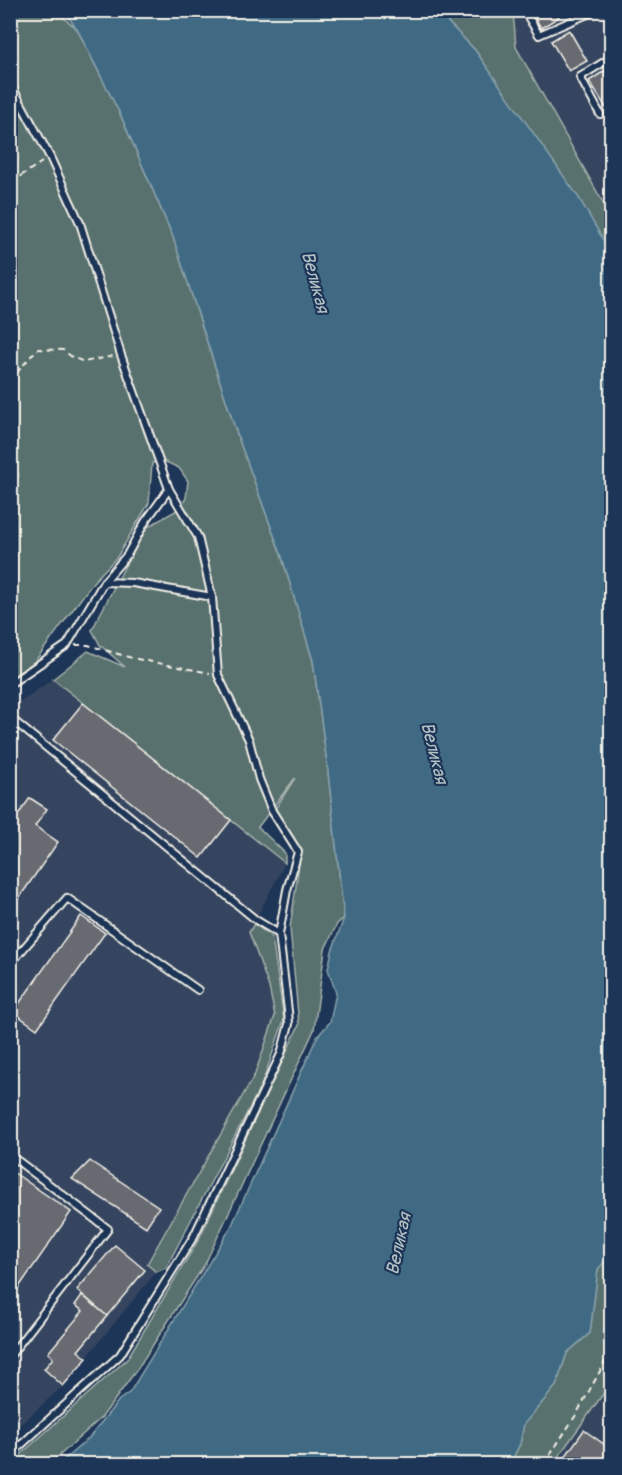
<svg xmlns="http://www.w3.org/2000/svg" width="622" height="1475" viewBox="0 0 622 1475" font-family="Pangolin,sans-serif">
<rect width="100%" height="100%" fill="#1d3557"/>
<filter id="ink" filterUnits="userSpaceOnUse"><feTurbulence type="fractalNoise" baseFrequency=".0167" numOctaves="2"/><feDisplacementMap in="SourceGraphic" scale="12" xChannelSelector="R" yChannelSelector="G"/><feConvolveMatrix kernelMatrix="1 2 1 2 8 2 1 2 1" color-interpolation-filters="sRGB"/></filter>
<g filter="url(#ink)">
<g fill="#34455f">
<path d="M 513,11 L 611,11 L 611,217 L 516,47 Z"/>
<path d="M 53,679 L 285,863 L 249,932 L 269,987 L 275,1016 L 255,1074 L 147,1263 L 156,1272 L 63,1386 L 11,1433 L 11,708 Z"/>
<path d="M 611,1383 L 611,1464 L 553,1464 Z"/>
</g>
<g fill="#58716e" stroke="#a6b1ab" stroke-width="1.5">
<path d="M 11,11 L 56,11 L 77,29 L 121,116 L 173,237 L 238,437 L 282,557 L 313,661 L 327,763 L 344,918 L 337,924 L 325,949 L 314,1030 L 205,1264 L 138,1368 L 102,1417 L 50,1464 L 10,1464 L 127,1359 L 199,1239 L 299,1025 L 290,928 L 301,851 L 275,809 L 295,778 L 258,827 L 285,853 L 285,863 L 53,679 L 88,651 L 125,667 L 100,645 L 92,630 L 144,529 L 179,509 L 186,498 L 188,481 L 179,468 L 166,462 L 152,463 L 149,503 L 117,557 L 94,581 L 35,661 L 11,678 L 10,488 L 19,476 L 10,453 Z"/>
<path d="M 437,11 L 513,11 L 516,47 L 611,217 L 611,253 L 475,50 Z"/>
<path d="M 254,924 L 272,937 L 284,1020 L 262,1084 L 166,1268 L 156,1272 L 147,1264 L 255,1074 L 275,1016 L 269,987 L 249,932 Z"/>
<path d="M 611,1255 L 611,1383 L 553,1464 L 510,1464 L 520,1444 L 524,1424 L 556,1386 L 567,1353 L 590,1333 L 598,1268 Z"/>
</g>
<path fill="#406b84" stroke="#88a1ac" stroke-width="1.5" d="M 64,11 L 437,11 L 475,50 L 579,198 L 611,253 L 611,1255 L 598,1269 L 590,1333 L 567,1353 L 556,1386 L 524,1424 L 520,1444 L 510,1464 L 59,1464 L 89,1438 L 119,1400 L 130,1392 L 231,1227 L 317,1037 L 330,1022 L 336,993 L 328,969 L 332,951 L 344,918 L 327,763 L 313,661 L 282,557 L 238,437 L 173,237 L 121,116 L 77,29 Z"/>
<g fill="#686a72" stroke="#f4f1e8" stroke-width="1.5">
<path d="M 531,10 L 555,10 L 559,17 L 541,28 Z"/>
<path d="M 569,30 L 587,61 L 569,71 L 551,41 Z"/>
<path d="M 612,66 L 612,117 L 589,81 Z"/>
<path d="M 83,703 L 231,820 L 201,858 L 53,740 Z"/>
<path d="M 30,798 L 47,809 L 35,826 L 58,842 L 10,911 L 10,809 L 18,815 Z"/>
<path d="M 81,916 L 105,933 L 37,1029 L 13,1012 Z"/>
<path d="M 90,1161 L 159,1207 L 146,1227 L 72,1179 Z"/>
<path d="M 10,1170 L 71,1212 L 10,1300 Z"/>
<path d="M 115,1245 L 145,1270 L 107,1316 L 77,1290 Z"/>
<path d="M 82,1295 L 107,1316 L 78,1351 L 87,1358 L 63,1386 L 44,1369 L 53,1358 L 48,1353 L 83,1311 L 75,1305 Z"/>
<path d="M 584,1430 L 612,1450 L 612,1464 L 560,1464 Z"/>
</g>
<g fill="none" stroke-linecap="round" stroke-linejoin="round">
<defs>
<g id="service">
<path d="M 524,10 L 539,35 L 597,10"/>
<path d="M 10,83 L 50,157 L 80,223 L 121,355 L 169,489 L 198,537 L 212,597 L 218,675 L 249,740 L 259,779 L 272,811 L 298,852 L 287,890 L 279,934 L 288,1011 L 289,1024 L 281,1054 L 194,1236 L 120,1355 L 10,1455"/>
<path d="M 600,114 L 580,77 L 612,57"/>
<path d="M 104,582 L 133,583 L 212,597"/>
<path d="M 10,684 L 67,645 L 104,582 L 127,555 L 145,522 L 169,489"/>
<path d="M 10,721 L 13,720 L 256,920 L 279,934"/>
<path d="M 10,952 L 17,956 L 10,965"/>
<path d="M 17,956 L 67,898 L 198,990"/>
<path d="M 10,1155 L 108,1229 L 10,1356"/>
</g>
</defs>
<use href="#service" stroke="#f4f1e8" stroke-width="10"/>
<g stroke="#f4f1e8" stroke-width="2" stroke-dasharray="6 4.5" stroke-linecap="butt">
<path d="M 10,179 L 19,177 L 42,162"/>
<path d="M 10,381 L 37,349 L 63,350 L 72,357 L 84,362 L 114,356"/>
<path d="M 75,645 L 88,645 L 132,658 L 210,673"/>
<path d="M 544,1464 L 576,1415 L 612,1349"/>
</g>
<use href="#service" stroke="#1d3557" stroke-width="6"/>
</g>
</g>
<g text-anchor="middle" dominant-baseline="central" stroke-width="4.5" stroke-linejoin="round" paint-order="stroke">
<g font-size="18" font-style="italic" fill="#b5c2c5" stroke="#1d3557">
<text transform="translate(315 282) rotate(75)">Великая</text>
<text transform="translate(434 753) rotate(76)">Великая</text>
<text transform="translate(399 1244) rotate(-78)">Великая</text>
</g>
</g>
<rect width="622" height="1475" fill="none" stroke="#1d3557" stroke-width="36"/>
<rect x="18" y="18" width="586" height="1439" fill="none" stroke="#f4f1e8" stroke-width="2" filter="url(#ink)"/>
</svg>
